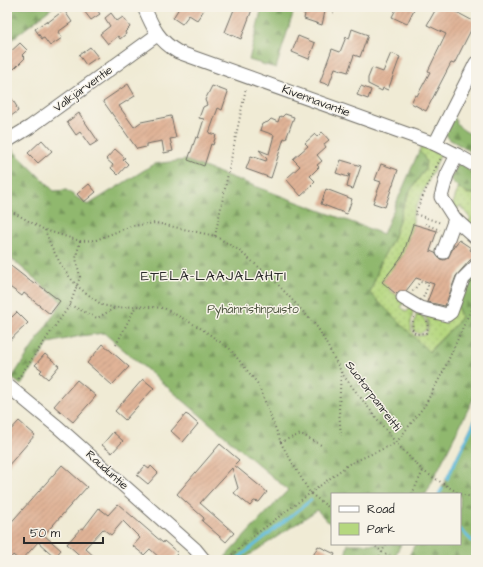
<svg xmlns="http://www.w3.org/2000/svg" width="483" height="567" viewBox="0 0 483 567" font-family="'Architects Daughter',sans-serif">
<defs>
<pattern id="green-dots" width="8" height="8" patternUnits="userSpaceOnUse"><rect width="8" height="8" fill="#b5d77f"/><path d="M2 2h.1M6 6h.1" fill="none" stroke="#9cb96e" stroke-width="1.8" stroke-linecap="round"/></pattern>
<pattern id="forest-firs" width="22" height="20" patternUnits="userSpaceOnUse"><rect width="22" height="20" fill="#90b86e"/><path d="M5 1l3.5 6h-7zM16 11l3.5 6h-7z" fill="#76965b"/></pattern>
<pattern id="building-hatch" width="6" height="6" patternUnits="userSpaceOnUse"><rect width="6" height="6" fill="#e0b397"/><path d="M-1 1l2-2M0 6l6-6M5 7l2-2" fill="none" stroke="#c09a82"/></pattern>
</defs>
<rect width="100%" height="100%" fill="#f7f3e8"/>
<filter id="ink" filterUnits="userSpaceOnUse"><feTurbulence type="fractalNoise" baseFrequency=".025" numOctaves="2"/><feDisplacementMap in="SourceGraphic" scale="8" xChannelSelector="R" yChannelSelector="G"/><feConvolveMatrix kernelMatrix="1 2 1 2 8 2 1 2 1" color-interpolation-filters="sRGB"/></filter>
<filter id="wash" filterUnits="userSpaceOnUse"><feTurbulence type="fractalNoise" baseFrequency=".012" numOctaves="4" result="noise"/><feDisplacementMap in="SourceGraphic" scale="16" xChannelSelector="R" yChannelSelector="G"/><feGaussianBlur stdDeviation="0.9" result="paint"/><feColorMatrix in="noise" values="0 0 0 0 0 0 0 0 0 0 0 0 0 0 0 0 0 1.4 0 .05"/><feComposite in="paint" operator="in"/></filter>
<g filter="url(#wash)">
<rect width="100%" height="100%" fill="#f0ebd5"/>
<g fill="url(#green-dots)" stroke="#708155">
<path d="M 422,144 L 443,152 L 440,156 L 413,214 L 413,224 L 403,255 L 382,282 L 390,288 L 389,290 L 401,298 L 404,302 L 401,307 L 407,312 L 410,308 L 413,310 C 413,319 407,329 416,336 L 425,335 L 428,330 L 428,322 L 424,313 L 457,306 L 461,316 L 458,322 L 428,352 L 370,293 L 382,259 L 393,239 L 404,204 L 410,191 L 425,169 L 423,155 L 419,151 Z"/>
<path d="M 458,188 L 468,194 L 476,194 L 476,234 L 467,222 L 471,219 L 460,206 L 455,210 L 452,207 Z"/>
<path d="M 417,312 L 421,313 L 427,324 L 426,330 L 420,334 L 415,332 L 413,328 Z"/>
</g>
<g fill="url(#forest-firs)" stroke="#5e724c">
<path d="M 7,7 L 53,7 L 7,43 Z"/>
<path d="M 262,7 L 295,7 L 276,68 L 249,60 Z"/>
<path d="M 453,114 C 458,129 463,130 476,137 L 476,155 L 449,139 L 446,134 Z"/>
<path d="M 13,150 L 54,191 L 66,190 L 88,205 L 154,164 L 185,160 L 383,234 L 419,151 L 423,155 L 426,162 L 425,169 L 410,191 L 404,204 L 393,239 L 382,259 L 370,293 L 429,352 L 458,322 L 461,316 L 457,306 C 461,293 467,283 476,274 L 476,393 L 426,494 L 332,494 L 332,526 L 317,510 L 245,558 L 225,557 L 288,490 L 104,333 L 80,336 L 49,343 L 21,385 L 12,378 L 62,302 L 7,255 L 7,152 Z"/>
<path d="M 459,163 L 462,164 L 476,177 L 476,194 C 464,194 458,188 450,179 Z"/>
<path d="M 476,416 L 476,560 L 407,560 L 415,544 L 460,544 L 460,494 L 439,494 Z"/>
<path d="M 348,544 L 401,544 L 393,560 L 344,560 Z"/>
</g>
<g fill="none" stroke-linecap="round" stroke-linejoin="round">
<g stroke="#63bee1" stroke-width="3">
<path d="M 447,479 L 476,419"/>
<path d="M 439,494 L 442,489"/>
<path d="M 460,529 L 476,545"/>
<path d="M 236,560 L 311,500"/>
</g>
</g>
<g id="blocks">
<g fill="url(#building-hatch)">
<path d="M 81,7 L 95,7 L 100,14 L 91,20 Z"/>
<path d="M 177,7 L 206,7 L 197,20 L 189,15 L 182,24 L 173,18 L 179,8 Z"/>
<path d="M 235,7 L 253,7 L 241,39 L 225,32 Z"/>
<path d="M 290,7 L 326,7 L 322,25 L 304,19 L 305,14 Z"/>
<path d="M 397,7 L 415,7 L 407,24 L 392,17 Z"/>
<path d="M 437,7 L 447,7 L 475,22 L 454,64 L 451,63 L 426,111 L 411,103 L 415,95 L 417,96 L 430,72 L 428,71 L 446,34 L 427,25 Z"/>
<path d="M 64,10 L 72,22 L 58,32 L 62,38 L 50,46 L 44,38 L 42,39 L 35,29 L 46,21 L 47,23 Z"/>
<path d="M 111,13 L 117,21 L 123,17 L 130,27 L 125,32 L 126,34 L 120,39 L 118,36 L 108,44 L 100,34 L 110,26 L 105,18 Z"/>
<path d="M 352,29 L 368,35 L 360,57 L 354,55 L 348,72 L 335,68 L 329,85 L 320,82 L 332,49 L 340,52 L 346,37 L 349,39 Z"/>
<path d="M 298,36 L 315,43 L 309,59 L 292,52 Z"/>
<path d="M 20,43 L 27,50 L 22,55 L 25,58 L 14,69 L 7,61 L 7,55 Z"/>
<path d="M 90,47 L 98,57 L 86,65 L 79,55 Z"/>
<path d="M 391,53 L 400,57 L 388,90 L 383,88 L 382,91 L 368,84 L 368,78 L 372,68 L 383,72 Z"/>
<path d="M 128,84 L 135,96 L 119,106 L 134,127 L 141,122 L 171,116 L 176,138 L 170,139 L 173,151 L 164,153 L 162,141 L 146,144 L 146,147 L 137,149 L 103,101 Z"/>
<path d="M 212,86 L 228,92 L 222,110 L 218,108 L 209,133 L 216,135 L 213,145 L 211,144 L 204,166 L 188,160 L 196,137 L 198,138 L 204,119 L 199,118 L 203,107 L 207,105 L 205,100 Z"/>
<path d="M 361,86 L 371,90 L 368,99 L 357,95 Z"/>
<path d="M 7,91 L 17,107 L 16,107 L 18,111 L 7,119 Z"/>
<path d="M 79,113 L 98,141 L 90,146 L 80,132 L 76,135 L 67,122 Z"/>
<path d="M 285,114 L 294,117 L 286,139 L 284,138 L 271,178 L 246,169 L 251,156 L 266,161 L 267,159 L 259,150 L 269,154 L 274,135 L 260,130 L 262,124 L 268,122 L 271,119 L 278,122 L 280,116 L 282,117 Z"/>
<path d="M 322,132 L 329,140 L 324,144 L 326,147 L 317,155 L 322,161 L 317,165 L 319,167 L 310,176 L 315,181 L 311,185 L 312,186 L 301,196 L 286,179 L 300,166 L 293,159 L 308,146 L 305,143 L 315,134 L 317,137 Z"/>
<path d="M 42,140 L 52,151 L 38,163 L 28,153 Z"/>
<path d="M 115,149 L 125,158 L 123,159 L 128,164 L 118,175 L 111,168 L 113,165 L 106,159 Z"/>
<path d="M 341,160 L 361,166 L 353,189 L 347,187 L 350,174 L 349,174 L 348,177 L 336,173 Z"/>
<path d="M 381,164 L 398,170 L 385,207 L 373,203 L 381,182 L 375,180 Z"/>
<path d="M 89,184 L 96,192 L 84,202 L 77,194 Z"/>
<path d="M 326,189 L 352,199 L 347,214 L 321,204 Z"/>
<path d="M 413,224 L 437,231 L 430,251 L 435,253 L 440,259 L 444,260 L 448,258 L 453,248 L 459,240 L 471,248 L 470,250 L 476,255 L 476,258 L 470,260 L 456,276 L 445,306 L 427,302 L 434,284 L 416,278 L 406,291 L 399,291 L 396,294 L 382,282 L 403,255 Z"/>
<path d="M 7,263 L 34,284 L 35,282 L 60,301 L 50,314 L 24,293 L 22,296 L 7,285 Z"/>
<path d="M 7,312 L 12,317 L 17,312 L 28,323 L 7,343 Z"/>
<path d="M 103,344 L 129,367 L 112,385 L 87,363 Z"/>
<path d="M 45,354 L 59,366 L 48,379 L 40,372 L 42,370 L 35,365 Z"/>
<path d="M 143,379 L 154,388 L 125,420 L 115,411 Z"/>
<path d="M 77,380 L 96,396 L 73,422 L 54,406 Z"/>
<path d="M 186,414 L 187,415 L 188,415 L 198,424 L 183,442 L 171,431 Z"/>
<path d="M 19,421 L 35,435 L 7,467 L 7,434 Z"/>
<path d="M 113,432 L 123,441 L 112,453 L 102,445 Z"/>
<path d="M 220,444 L 239,460 L 234,465 L 267,492 L 259,502 L 254,501 L 250,506 L 234,493 L 238,488 L 232,468 L 200,503 L 234,533 L 226,542 L 202,521 L 204,518 L 177,494 Z"/>
<path d="M 62,465 L 87,487 L 44,535 L 61,550 L 55,557 L 38,542 L 22,560 L 19,560 L 13,555 L 9,560 L 7,560 L 7,527 Z"/>
<path d="M 145,466 L 149,469 L 151,466 L 158,473 L 148,484 L 137,475 Z"/>
<path d="M 118,504 L 163,543 L 164,541 L 178,553 L 171,560 L 162,560 L 150,549 L 144,555 L 133,546 L 140,538 L 123,521 L 111,535 L 103,529 L 85,548 L 98,560 L 85,560 L 67,544 L 81,528 L 83,529 L 99,508 L 108,515 Z"/>
<path d="M 318,546 L 335,554 L 332,560 L 311,560 Z"/>
</g>
</g>
</g>
<g filter="url(#ink)">
<use href="#blocks" fill-opacity="0" stroke="#706e66" stroke-width="1"/>
<g fill="none" stroke-linecap="round" stroke-linejoin="round">
<defs>
<g id="minor">
<path d="M 144,7 C 153,28 158,40 178,52 L 435,144 L 457,155 L 476,166"/>
<path d="M 7,141 L 30,127 L 157,35"/>
<path d="M 435,144 L 476,63"/>
<path d="M 455,219 L 476,238"/>
<path d="M 443,252 L 455,219 L 441,197 L 447,175 L 457,155"/>
<path d="M 403,298 L 420,308 L 447,315 L 451,312 L 463,279 L 476,266"/>
<path d="M 7,385 L 59,428 L 195,549 L 204,560"/>
</g>
</defs>
<use href="#minor" stroke="#706e66" stroke-width="15"/>
<g stroke="#706e66" stroke-width="2" stroke-dasharray="1 3" stroke-linecap="butt">
<path d="M 333,13 L 336,7"/>
<path d="M 436,167 L 415,214 L 441,223"/>
<path d="M 436,167 L 441,158"/>
<path d="M 7,209 L 45,230 L 80,241 L 76,258 L 80,277 L 70,305 L 17,380"/>
<path d="M 425,224 L 440,230"/>
<path d="M 45,230 L 51,246 L 64,270 L 77,286 L 102,305 L 116,308 L 136,306 L 164,308 L 202,329 L 230,349 L 258,384 L 282,445 L 310,493 L 332,510"/>
<path d="M 215,236 L 246,88"/>
<path d="M 80,241 L 96,240 L 131,226 L 156,223 L 215,236 L 237,249 L 272,278 L 318,328 L 343,375 L 396,443 L 423,471 L 460,494 L 476,498"/>
<path d="M 413,291 L 420,282 L 425,283 L 428,286 L 423,298"/>
<path d="M 70,305 L 97,318 L 115,308"/>
<path d="M 414,317 C 413,324 410,330 416,334 L 426,333 L 428,328 L 427,321"/>
<path d="M 116,345 L 136,306"/>
<path d="M 341,372 L 339,410 L 341,436"/>
<path d="M 7,407 L 9,400"/>
<path d="M 280,442 L 301,434 L 321,445"/>
<path d="M 412,494 L 423,471"/>
<path d="M 373,544 L 382,552 L 395,560"/>
<path d="M 226,560 L 252,537 L 349,464 L 396,443 L 425,405 L 443,372 L 476,298"/>
<path d="M 378,560 L 386,544"/>
</g>
<use href="#minor" stroke="#fff" stroke-width="13"/>
</g>
</g>
<g text-anchor="middle" dominant-baseline="central" stroke-width="3" stroke-linejoin="round" paint-order="stroke">
<g font-size="12" fill="#2b2b2b" stroke="#f7f3e8">
<text transform="translate(83 89) rotate(-36)">Valkjärventie</text>
<text transform="translate(316 101) rotate(20)">Kivennavantie</text>
<text transform="translate(373 396) rotate(53)">Suotorpanreitti</text>
<text transform="translate(107 470) rotate(42)">Rauduntie</text>
</g>
<g font-size="12" fill="#4e5640" stroke="#f7f3e8">
<text x="253" y="309">Pyhänristinpuisto</text>
</g>
<g font-size="14" letter-spacing="1" fill="#2b2b2b" stroke="#f7f3e8">
<text x="214" y="276">ETELÄ-LAAJALAHTI</text>
</g>
</g>
<rect width="483" height="567" fill="none" stroke="#f7f3e8" stroke-width="24"/>
<rect x="331" y="493" width="130" height="52" fill="#f7f3e8" stroke="#a5a39c"/>
<rect x="339" y="506" width="20" height="6" fill="#ffffff" stroke="#a5a39c"/>
<text x="367" y="513" font-size="12" fill="#2b2b2b">Road</text>
<rect x="339" y="523" width="20" height="12" fill="#b5d77f" stroke="#a5a39c"/>
<text x="367" y="533" font-size="12" fill="#2b2b2b">Park</text>
<path d="M24 537v6h79v-6" fill="none" stroke="#2b2b2b" stroke-width="2"/>
<text x="30" y="537" font-size="12" fill="#2b2b2b" stroke="#f7f3e8" stroke-width="3" paint-order="stroke">50 m</text>
</svg>
